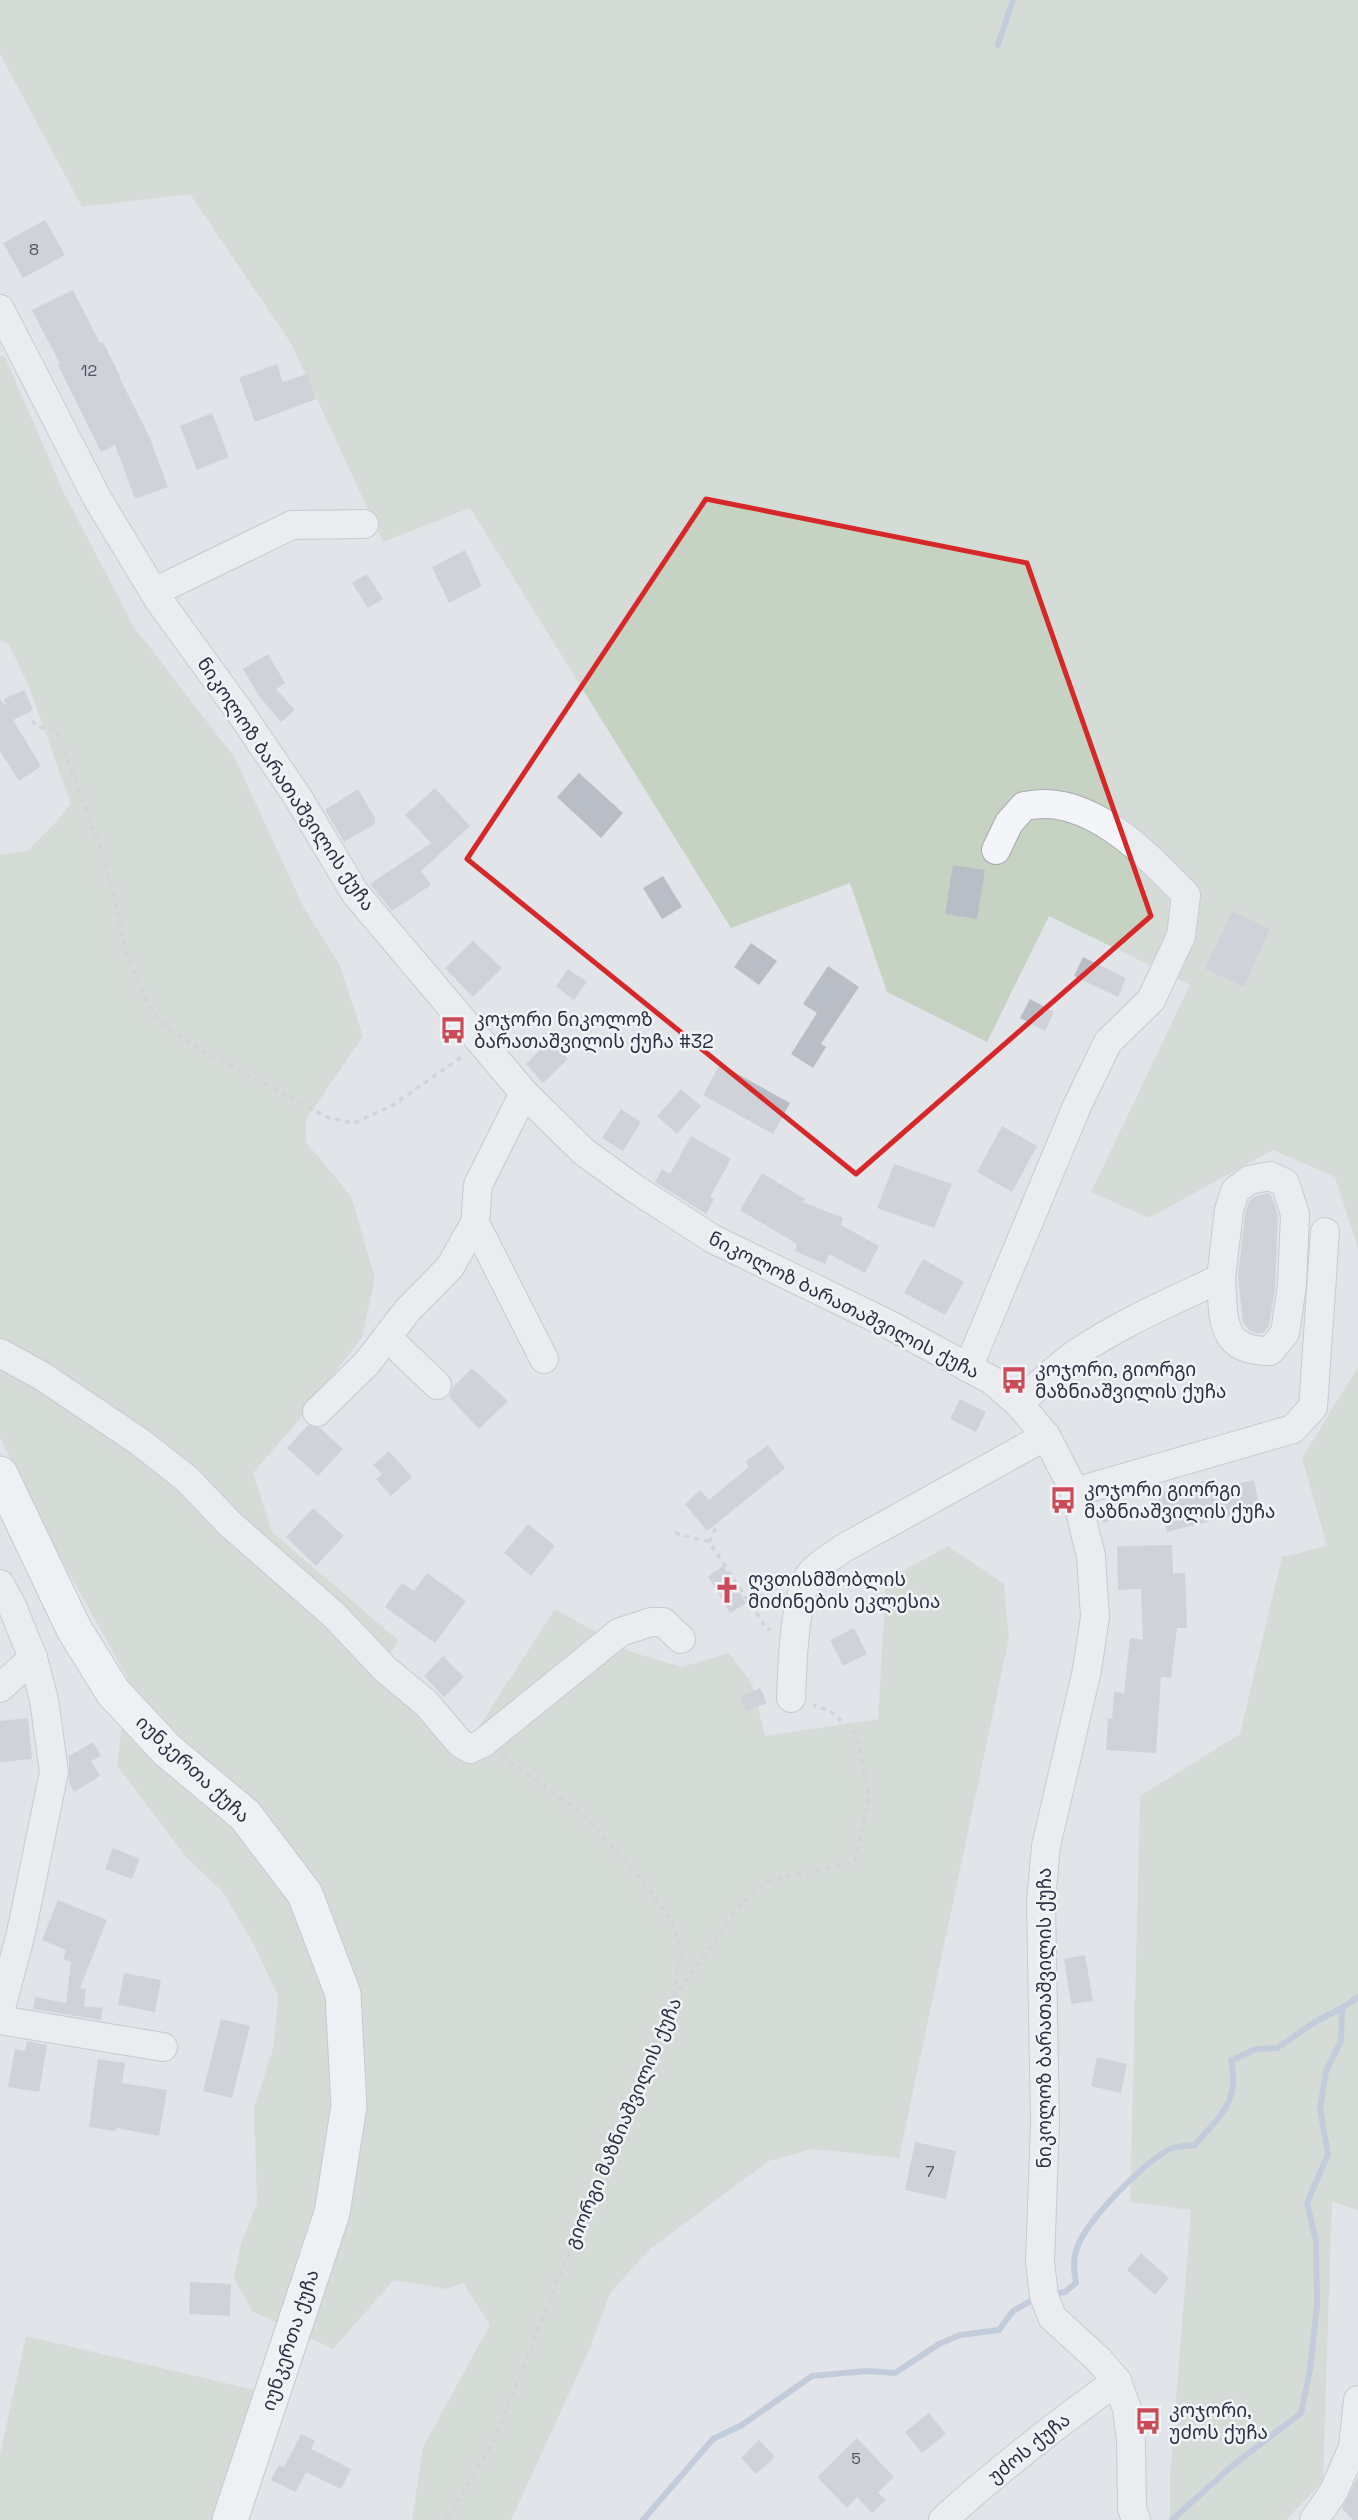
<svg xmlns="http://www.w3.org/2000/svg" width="1358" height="2520" viewBox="0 0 1358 2520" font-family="'Space Grotesk','Noto Sans Georgian',sans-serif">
<rect width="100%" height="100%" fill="#e1e4e9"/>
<g fill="#c6d3c3">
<path d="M 0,0 L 1358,0 L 1358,1248 L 1335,1177 L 1273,1150 L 1149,1218 L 1091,1192 L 1190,985 L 1049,916 L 987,1042 L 887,992 L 850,883 L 731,928 L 470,508 L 383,542 L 292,345 L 190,194 L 82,207 L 0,54 Z"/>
<path d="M 0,355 L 5,357 L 62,489 L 134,627 L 235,758 L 302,904 L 340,966 L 363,1036 L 306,1120 L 306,1142 L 351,1196 L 375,1278 L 362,1337 L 299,1420 L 253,1473 L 272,1532 L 399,1641 L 377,1669 L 469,1742 L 555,1609 L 631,1652 L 682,1667 L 729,1653 L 752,1683 L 765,1736 L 878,1719 L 886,1580 L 948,1546 L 1004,1584 L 1009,1638 L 899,2158 L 812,2149 L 769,2161 L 651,2248 L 610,2293 L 590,2348 L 511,2520 L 412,2520 L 423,2447 L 490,2325 L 463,2283 L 447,2289 L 394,2280 L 333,2349 L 252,2311 L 234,2278 L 241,2243 L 257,2203 L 254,2107 L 273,2049 L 278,1996 L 253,1943 L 222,1891 L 187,1858 L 117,1766 L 127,1677 L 50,1539 L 0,1437 L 0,855 L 27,851 L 52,826 L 71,804 L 29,687 L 9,645 L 0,640 Z"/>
<path d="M 1358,1367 L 1358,2210 L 1332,2202 L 1323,2481 L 1286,2520 L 1170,2520 L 1170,2476 L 1191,2210 L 1130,2202 L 1140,1796 L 1240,1734 L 1282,1557 L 1327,1546 L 1302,1458 Z"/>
<path d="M 26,2336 L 255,2390 L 212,2520 L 0,2520 L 0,2454 Z"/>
</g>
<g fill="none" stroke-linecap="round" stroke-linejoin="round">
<g stroke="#9db0c8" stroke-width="6">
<path d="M 998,45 L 1013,0"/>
<path d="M 1050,2295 L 1065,2292 L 1076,2283 C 1074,2271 1073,2263 1076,2251 C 1084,2222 1142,2165 1168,2150 C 1175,2146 1187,2146 1195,2145 C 1219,2116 1240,2103 1231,2061 L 1255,2049 L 1277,2048 L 1315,2022 L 1342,2008 L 1358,1997"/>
<path d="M 643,2520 L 713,2439 L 742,2425 L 812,2376 L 866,2371 L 895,2373 L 939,2344 L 960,2335 L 999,2330 L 1013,2311 L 1036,2298"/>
<path d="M 1172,2520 L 1232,2466 L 1301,2413 L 1310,2370 L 1317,2305 L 1316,2241 L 1307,2203 L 1328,2154 L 1320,2109 L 1326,2071 L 1341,2041 L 1342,2008"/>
</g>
</g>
<g fill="#b9bdc6">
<path d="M 45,220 L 65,255 L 23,278 L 3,243 Z"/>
<path d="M 73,290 L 100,343 L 103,342 L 120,376 L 119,377 L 150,438 L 168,487 L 135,499 L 115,445 L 101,452 L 58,365 L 60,364 L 32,310 Z"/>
<path d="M 277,364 L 283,382 L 307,374 L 316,399 L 255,422 L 239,378 Z"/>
<path d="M 212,413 L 229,457 L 197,470 L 180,426 Z"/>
<path d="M 465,550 L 482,586 L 449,603 L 432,567 Z"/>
<path d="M 367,574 L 383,599 L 368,608 L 352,583 Z"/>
<path d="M 268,654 L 285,683 L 276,689 L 295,710 L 281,722 L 259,696 L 243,669 Z"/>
<path d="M 24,690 L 33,710 L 13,720 L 41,766 L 19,781 L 0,751 L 0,699 L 4,705 L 6,704 L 4,699 Z"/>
<path d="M 579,773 L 623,813 L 601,838 L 557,797 Z"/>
<path d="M 435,788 L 470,826 L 421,871 L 431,885 L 392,911 L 370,884 L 431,843 L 405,815 Z"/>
<path d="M 358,789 L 375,818 L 375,824 L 344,842 L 325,810 Z"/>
<path d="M 953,865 L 985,870 L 977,919 L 945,914 Z"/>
<path d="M 663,876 L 682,907 L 662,919 L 643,888 Z"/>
<path d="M 1232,911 L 1270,929 L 1244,987 L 1205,969 Z"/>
<path d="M 473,941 L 502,968 L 473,997 L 445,968 Z"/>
<path d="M 751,943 L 777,961 L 759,985 L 734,967 Z"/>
<path d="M 1083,957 L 1126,978 L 1118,997 L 1074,976 Z"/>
<path d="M 828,966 L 859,987 L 821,1044 L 826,1047 L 813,1068 L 791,1054 L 817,1013 L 803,1004 Z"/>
<path d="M 568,969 L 587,982 L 574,1000 L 556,986 Z"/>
<path d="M 1030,999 L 1054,1012 L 1045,1031 L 1020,1018 Z"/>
<path d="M 550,1040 L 568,1059 L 543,1083 L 526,1064 Z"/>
<path d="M 720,1064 L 790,1103 L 773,1134 L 703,1095 Z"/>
<path d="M 681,1089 L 701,1106 L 677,1134 L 657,1116 Z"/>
<path d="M 621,1109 L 641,1122 L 623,1151 L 602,1138 Z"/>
<path d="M 1002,1126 L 1037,1146 L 1012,1192 L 977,1172 Z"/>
<path d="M 691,1136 L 731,1159 L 710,1197 L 714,1199 L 706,1214 L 655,1182 L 662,1169 L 670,1174 Z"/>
<path d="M 894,1164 L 952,1184 L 934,1228 L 877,1208 Z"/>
<path d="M 762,1173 L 805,1199 L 803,1202 L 843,1218 L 841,1225 L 879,1246 L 865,1273 L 829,1254 L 825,1264 L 795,1251 L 797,1244 L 740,1210 Z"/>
<path d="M 1268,1193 L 1271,1195 L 1278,1215 L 1275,1288 L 1269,1326 L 1263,1333 L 1256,1333 L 1249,1330 L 1243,1323 L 1238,1276 L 1245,1214 L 1249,1201 L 1256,1196 Z"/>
<path d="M 923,1259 L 964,1282 L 945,1315 L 904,1293 Z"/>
<path d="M 472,1368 L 508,1401 L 479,1429 L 449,1397 L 453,1387 Z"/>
<path d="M 960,1399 L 986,1412 L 976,1432 L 950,1419 Z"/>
<path d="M 308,1425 L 320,1428 L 343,1449 L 318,1476 L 287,1448 Z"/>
<path d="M 768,1445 L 785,1468 L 707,1531 L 685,1504 L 700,1490 L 709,1500 L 749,1467 L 745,1462 Z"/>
<path d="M 389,1451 L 412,1477 L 391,1496 L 376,1479 L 382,1474 L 373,1465 Z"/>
<path d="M 1212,1479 L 1215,1489 L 1254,1480 L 1261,1512 L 1239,1517 L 1238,1514 L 1167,1532 L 1157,1493 Z"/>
<path d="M 1115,1502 L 1119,1518 L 1103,1523 L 1099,1506 Z"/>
<path d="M 313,1508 L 344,1536 L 316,1566 L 286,1537 Z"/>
<path d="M 528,1524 L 555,1546 L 531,1576 L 504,1553 Z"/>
<path d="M 1172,1545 L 1173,1574 L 1185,1573 L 1187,1628 L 1177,1628 L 1171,1678 L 1161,1677 L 1156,1753 L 1106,1750 L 1108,1718 L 1112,1719 L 1114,1692 L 1124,1693 L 1130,1638 L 1143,1640 L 1141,1589 L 1118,1590 L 1117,1546 Z"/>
<path d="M 723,1566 L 746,1603 L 730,1613 L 708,1576 Z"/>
<path d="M 427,1573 L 466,1601 L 435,1643 L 385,1607 L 402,1583 L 414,1591 Z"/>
<path d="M 854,1628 L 867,1654 L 843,1666 L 830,1640 Z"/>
<path d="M 443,1656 L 464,1677 L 444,1697 L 424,1676 Z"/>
<path d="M 760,1688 L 767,1703 L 746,1712 L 740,1697 Z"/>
<path d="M 28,1718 L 32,1759 L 0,1762 L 0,1721 Z"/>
<path d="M 93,1742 L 101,1756 L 91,1761 L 100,1776 L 74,1792 L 69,1782 L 69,1756 Z"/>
<path d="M 113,1848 L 140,1859 L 132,1879 L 105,1869 Z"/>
<path d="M 58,1900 L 107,1920 L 80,1988 L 86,1989 L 84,2006 L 103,2008 L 101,2020 L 33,2009 L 35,1997 L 66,2003 L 71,1962 L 63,1959 L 66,1950 L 42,1940 Z"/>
<path d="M 1085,1955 L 1093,2001 L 1071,2004 L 1064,1959 Z"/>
<path d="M 124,1973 L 161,1980 L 155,2012 L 118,2005 Z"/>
<path d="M 221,2019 L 250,2026 L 232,2098 L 203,2091 Z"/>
<path d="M 27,2041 L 47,2045 L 39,2092 L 8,2087 L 15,2049 L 25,2051 Z"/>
<path d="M 1097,2057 L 1127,2064 L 1121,2093 L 1091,2086 Z"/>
<path d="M 98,2059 L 125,2063 L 122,2083 L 167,2090 L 159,2136 L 116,2128 L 115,2131 L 89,2127 Z"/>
<path d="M 915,2142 L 956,2151 L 946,2199 L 905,2190 Z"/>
<path d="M 1141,2253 L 1169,2278 L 1155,2295 L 1127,2270 Z"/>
<path d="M 190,2282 L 231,2284 L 230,2316 L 189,2314 Z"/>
<path d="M 929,2413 L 946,2434 L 922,2453 L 905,2432 Z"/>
<path d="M 301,2434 L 315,2441 L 311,2449 L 351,2469 L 341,2489 L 306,2472 L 296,2492 L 271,2480 L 279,2465 L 284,2467 Z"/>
<path d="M 857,2438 L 894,2477 L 878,2493 L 886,2500 L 872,2513 L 857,2497 L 847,2508 L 817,2477 Z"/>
<path d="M 759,2440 L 775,2457 L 756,2474 L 741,2458 Z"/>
<path d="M 1358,2477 L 1358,2520 L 1353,2520 L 1342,2508 Z"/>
</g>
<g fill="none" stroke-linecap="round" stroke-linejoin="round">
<defs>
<g id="minor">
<path d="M 0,309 L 97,498 L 158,599 L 240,712 L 297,796 L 355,893 L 524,1093 L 584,1152 L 634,1188 L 713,1239 L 890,1325 L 993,1381 L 1019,1404 L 1046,1436 L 1075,1492 L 1091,1556 L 1095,1617 L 1087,1670 L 1046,1846 L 1041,1901 L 1045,2122 L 1040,2262 L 1044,2296 L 1052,2317 L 1098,2359 L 1117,2381 L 1127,2409 L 1131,2440 L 1132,2508 L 1136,2520"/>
<path d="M 154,592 L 292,525 L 364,524"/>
<path d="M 524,1093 L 478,1185 L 475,1223 L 544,1359"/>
<path d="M 387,1337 L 437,1385"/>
<path d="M 0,1353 L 42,1376 L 140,1442 L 187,1479 L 230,1524 L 334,1615 L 386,1670 L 426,1703 L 460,1743 L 470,1749 L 483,1743 L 620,1632 L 651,1622 L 663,1622 L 681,1639"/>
<path d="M 968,1368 L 1077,1106 L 1108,1042 L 1151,1000 L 1181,936 L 1186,895 C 1152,859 1100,805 1046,804 C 1039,804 1031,805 1024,806 L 1009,823 L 996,850"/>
<path d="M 1019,1404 C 1037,1386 1056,1368 1077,1353 C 1121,1323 1173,1301 1221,1278 L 1229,1210 L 1235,1191 L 1249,1180 L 1270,1176 L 1285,1183 L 1295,1214 L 1292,1285 L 1285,1333 L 1270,1351 C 1218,1351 1224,1318 1221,1278"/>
<path d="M 317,1412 L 367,1363 L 407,1311 L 450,1267 L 475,1223"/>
<path d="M 1075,1492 L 1293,1429 L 1313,1407 L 1325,1232"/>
<path d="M 0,1584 L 12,1606 L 33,1658 L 44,1700 L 54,1772 L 21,1933 L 0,2012"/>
<path d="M 0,1688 L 33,1658"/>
<path d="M 791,1698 C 792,1670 794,1594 811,1573 C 819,1564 833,1556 842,1549 L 1046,1436"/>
<path d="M 0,2020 L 163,2047"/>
<path d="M 943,2520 C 998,2470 1057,2424 1117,2381"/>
<path d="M 1314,2520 L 1334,2491 L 1353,2447 L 1358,2400"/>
</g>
<path id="major" d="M 0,1474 L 74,1629 L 113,1692 L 167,1750 L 245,1815 L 305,1894 L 343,1994 L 349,2106 L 332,2213 L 230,2520"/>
</defs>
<use href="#minor" stroke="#a6abb3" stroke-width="30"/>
<use href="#major" stroke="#a1a8b5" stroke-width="37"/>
<g stroke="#bfc2c8" stroke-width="3.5" stroke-dasharray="5 5" stroke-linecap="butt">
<path d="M 32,721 L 37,727 L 56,729 L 107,867 L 127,955 L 146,1000 L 164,1026 L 211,1055 L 329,1118 L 354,1123 L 393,1105 L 463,1056"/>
<path d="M 675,1533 L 709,1542 L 767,1629 L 771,1630"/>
<path d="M 709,1542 L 718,1523"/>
<path d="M 750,1603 L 781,1584"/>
<path d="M 502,1756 L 583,1814 L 646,1884 L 674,1927 L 681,1949 L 674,1995"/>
<path d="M 447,2520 L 494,2440 L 567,2257 L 599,2186 L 637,2084 L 673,1999 L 740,1905 L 768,1881 L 854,1862 L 869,1799 L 857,1735 L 830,1711 L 813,1705"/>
</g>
<use href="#minor" stroke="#f4f5f8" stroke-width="28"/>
<use href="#major" stroke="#fff" stroke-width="35"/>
</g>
<path d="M0 0H1358V2520H0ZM 706,499 L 1027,563 L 1151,916 L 856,1174 L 467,859 Z" fill="#e1e4e9" fill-opacity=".55" fill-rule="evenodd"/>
<path fill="none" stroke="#d62828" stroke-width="5" stroke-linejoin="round" d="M 706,499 L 1027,563 L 1151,916 L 856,1174 L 467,859 Z"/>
<defs>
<symbol id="bus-bare" viewBox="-9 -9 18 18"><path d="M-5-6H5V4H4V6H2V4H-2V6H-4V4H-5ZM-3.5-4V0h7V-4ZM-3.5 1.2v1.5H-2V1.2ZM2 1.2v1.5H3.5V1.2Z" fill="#cb4a57" stroke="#f1f3f7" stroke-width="2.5" paint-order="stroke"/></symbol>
<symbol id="church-bare" viewBox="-9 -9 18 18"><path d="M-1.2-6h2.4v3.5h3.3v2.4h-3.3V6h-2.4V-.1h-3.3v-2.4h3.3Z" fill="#cb4a57" stroke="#f1f3f7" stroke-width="2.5" paint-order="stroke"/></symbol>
</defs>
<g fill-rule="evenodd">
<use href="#bus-bare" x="434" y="1011" width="38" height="38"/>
<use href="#bus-bare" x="995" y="1361" width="38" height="38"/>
<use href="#bus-bare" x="1044" y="1481" width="38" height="38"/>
<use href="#church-bare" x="708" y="1571" width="38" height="38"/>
<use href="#bus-bare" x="1129" y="2402" width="38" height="38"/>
</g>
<g text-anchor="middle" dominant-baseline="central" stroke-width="5" stroke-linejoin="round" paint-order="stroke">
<g font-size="16" fill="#4e5462">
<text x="34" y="249">8</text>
<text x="89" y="370">12</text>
<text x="930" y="2171">7</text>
<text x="856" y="2458">5</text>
</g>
<g font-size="19" fill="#2a3141" stroke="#f1f3f7">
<text transform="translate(286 784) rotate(56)">ნიკოლოზ ბარათაშვილის ქუჩა</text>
<text transform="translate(844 1305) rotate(27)">ნიკოლოზ ბარათაშვილის ქუჩა</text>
<text transform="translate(193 1769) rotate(43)">იუნკერთა ქუჩა</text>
<text transform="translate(1044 2018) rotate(-90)">ნიკოლოზ ბარათაშვილის ქუჩა</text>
<text transform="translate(623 2123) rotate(-67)">გიორგი მაზნიაშვილის ქუჩა</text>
<text transform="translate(290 2340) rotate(-72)">იუნკერთა ქუჩა</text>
<text transform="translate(1029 2448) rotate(-39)">უძოს ქუჩა</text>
</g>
<g font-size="19" fill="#2a3141" stroke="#f1f3f7" text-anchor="start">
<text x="474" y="1019">კოჯორი ნიკოლოზ<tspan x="474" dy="22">ბარათაშვილის ქუჩა #32</tspan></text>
<text x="1035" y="1369">კოჯორი, გიორგი<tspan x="1035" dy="22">მაზნიაშვილის ქუჩა</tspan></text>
<text x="1084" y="1489">კოჯორი გიორგი<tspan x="1084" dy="22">მაზნიაშვილის ქუჩა</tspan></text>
<text x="748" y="1579">ღვთისმშობლის<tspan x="748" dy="22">მიძინების ეკლესია</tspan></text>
<text x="1169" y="2410">კოჯორი,<tspan x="1169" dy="22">უძოს ქუჩა</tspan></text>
</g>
</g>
</svg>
